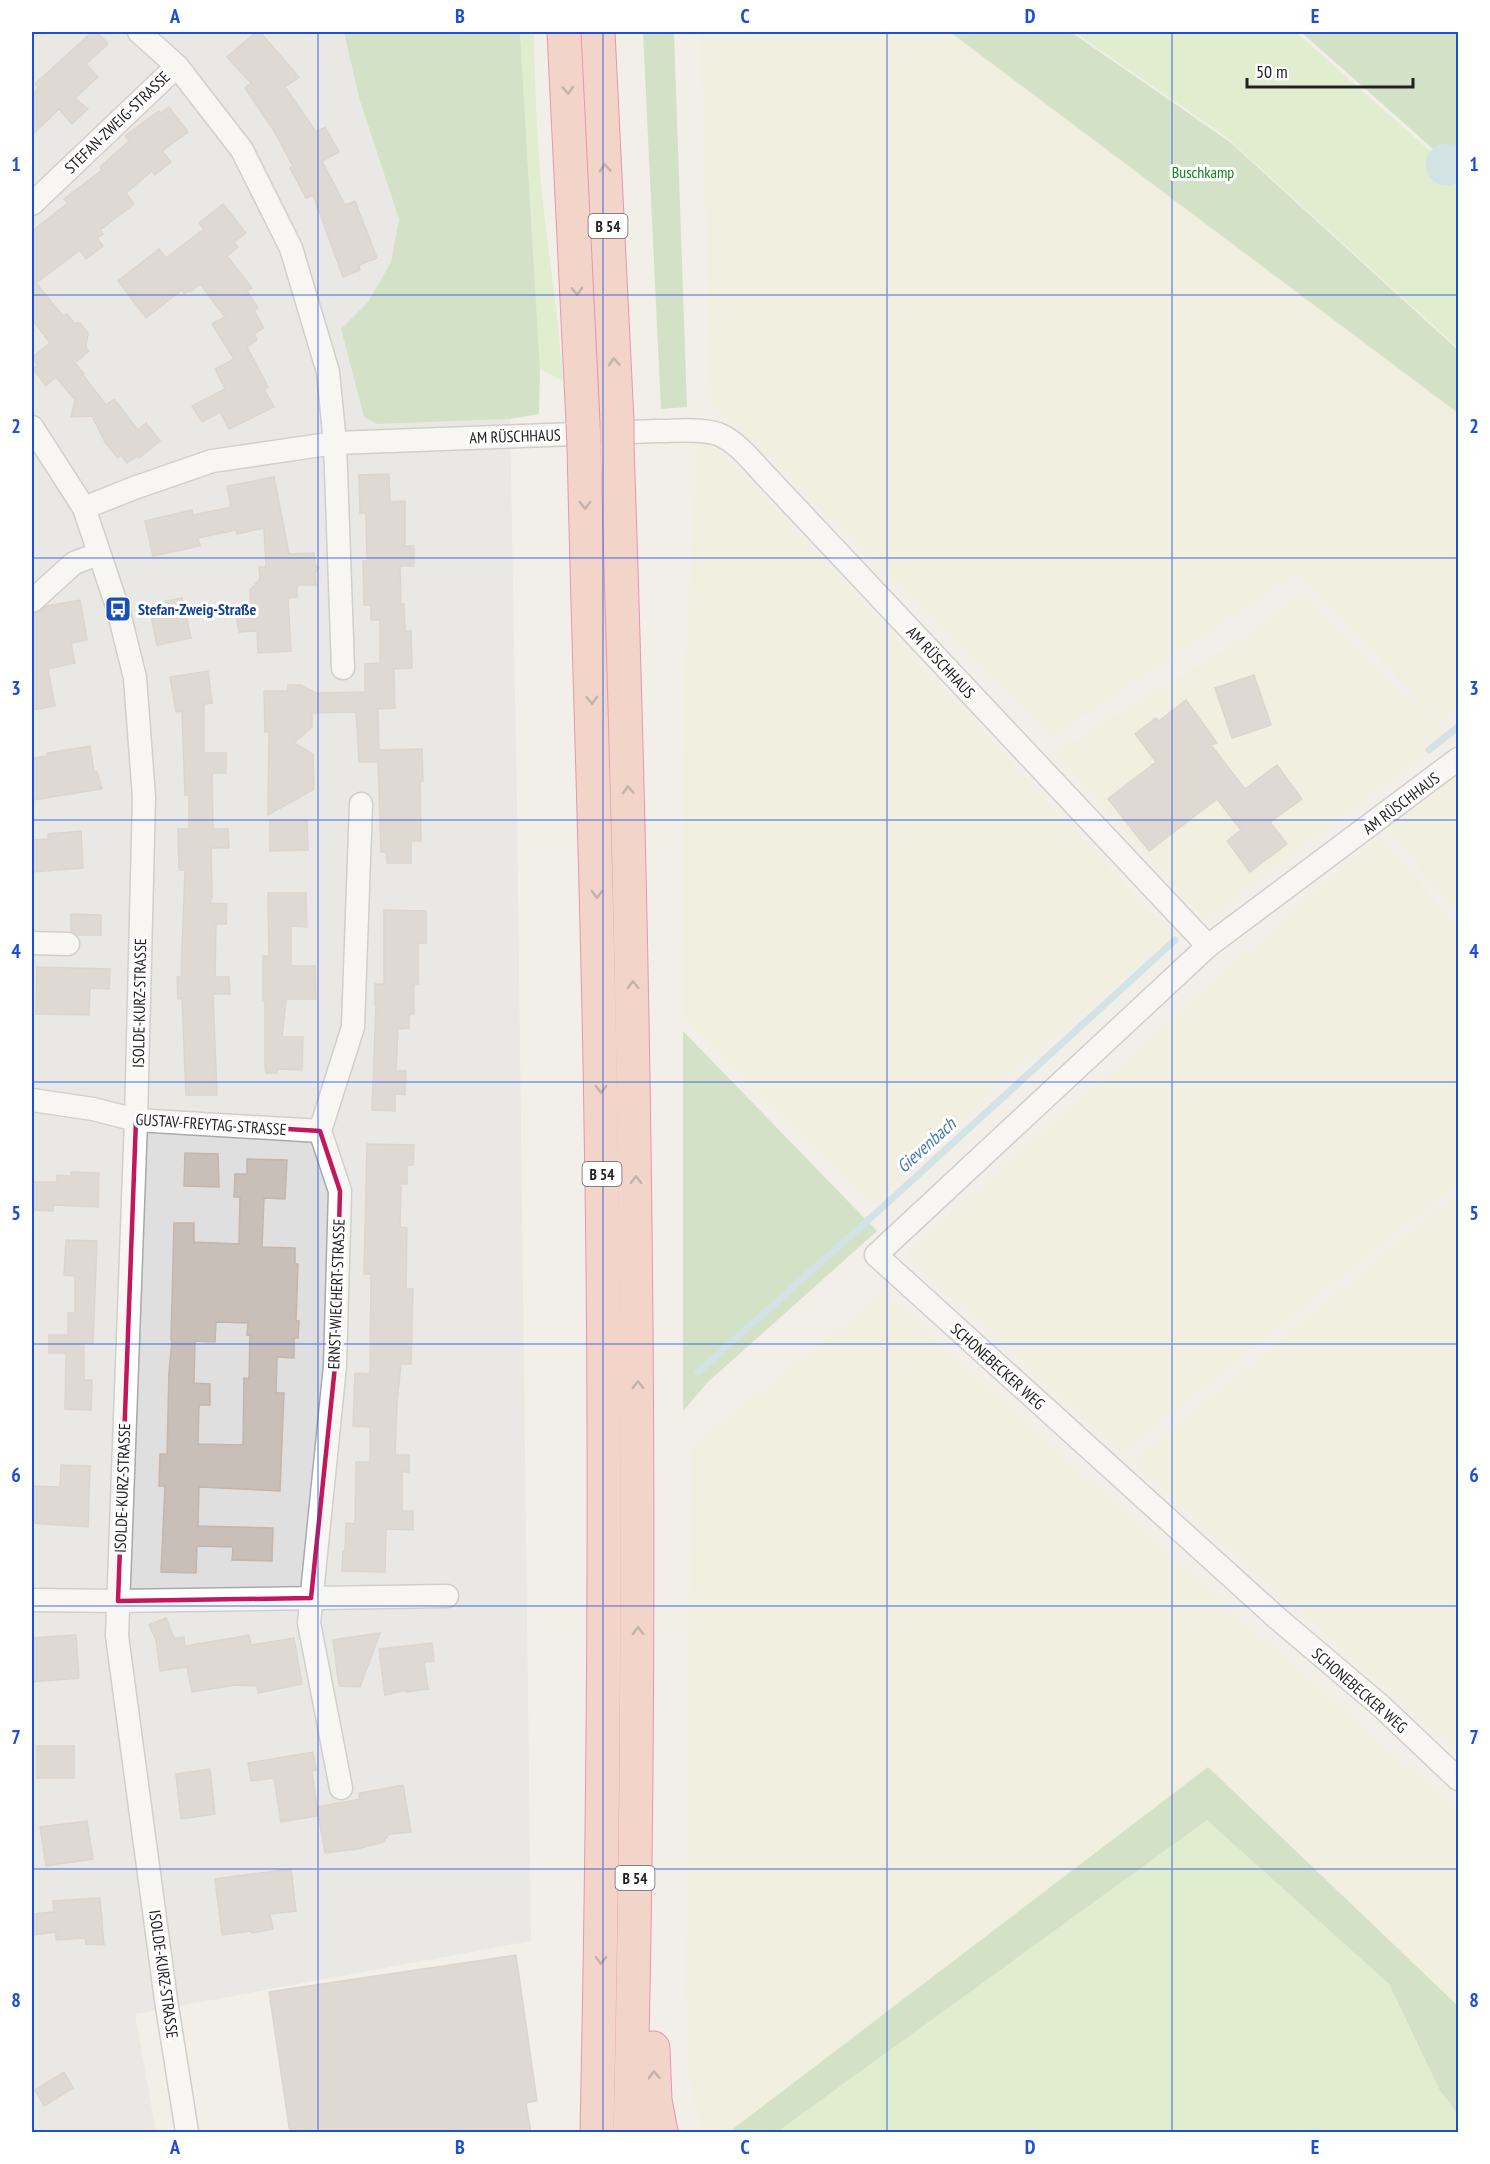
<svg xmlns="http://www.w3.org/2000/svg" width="1490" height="2164" viewBox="0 0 1490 2164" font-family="'PT Sans Narrow',sans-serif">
<rect width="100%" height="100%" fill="#f2efe9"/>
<path fill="#e0dfdf" d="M 32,32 L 344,32 L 359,98 L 399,219 L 391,262 L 368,302 L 341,329 L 364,417 L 377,424 L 510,419 L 517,807 L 531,1941 L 135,2014 L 156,2132 L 32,2132 Z"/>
<g fill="#eef0d5">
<path d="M 701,32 L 951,32 L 1458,405 L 1458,708 L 1440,723 L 1299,572 L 1051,737 L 711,400 Z"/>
<path d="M 697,445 L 710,446 L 731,462 L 1173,937 L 1001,1082 L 873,1205 L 682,1017 L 684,693 Z"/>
<path d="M 1304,595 L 1448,735 L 1205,920 L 1055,753 L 1234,644 Z"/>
<path d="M 1458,773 L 1458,912 L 1389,832 Z"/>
<path d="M 1379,837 L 1458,926 L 1458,1182 L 1122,1453 L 906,1254 Z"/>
<path d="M 1458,1193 L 1458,1752 L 1133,1463 Z"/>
<path d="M 884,1293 L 1198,1581 L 1458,1812 L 1458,2006 L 1208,1767 L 729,2132 L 704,2132 L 696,2109 L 690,2082 L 686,1994 L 691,1448 Z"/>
</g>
<g fill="#cdebb0">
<path d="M 520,32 L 534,32 C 535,98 538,164 546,229 C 552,280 560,330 563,381 L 540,369 Z"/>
<path d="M 1074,32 L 1296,32 L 1458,176 L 1458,348 L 1225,136 Z"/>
<path d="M 1207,1819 L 1389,1984 L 1440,2091 L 1458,2114 L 1458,2132 L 777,2132 Z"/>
</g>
<g fill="#add19e">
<path d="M 344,32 L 520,32 L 540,369 L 539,414 L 510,419 L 377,424 L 364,417 L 341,329 L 368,302 L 391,262 L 399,219 L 359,98 Z"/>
<path d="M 643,32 L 674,32 L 687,407 L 661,409 Z"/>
<path d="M 950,32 L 1071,32 L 1230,142 L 1458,350 L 1458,413 Z"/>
<path d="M 1301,32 L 1458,32 L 1458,171 Z"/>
<path d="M 683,1031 L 877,1231 L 708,1382 L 683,1411 Z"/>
<path d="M 1208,1767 L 1458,2006 L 1458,2114 L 1440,2091 L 1389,1984 L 1207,1820 L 777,2132 L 729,2132 Z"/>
</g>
<path fill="#aad3df" d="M 1443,143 L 1458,146 L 1458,182 C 1430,198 1410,155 1443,143 Z"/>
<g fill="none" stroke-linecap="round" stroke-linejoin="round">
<g stroke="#aad3df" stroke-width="7">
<path d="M 1429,750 L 1458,727"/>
<path d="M 698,1372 L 885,1205 L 1175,940"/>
</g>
</g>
<g fill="#c7bfb8" stroke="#c4b6ab" stroke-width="1.5" fill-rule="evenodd">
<path d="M 92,32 L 97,32 L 108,44 L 86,64 L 98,77 L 75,98 L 88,109 L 72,124 L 59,109 L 32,135 L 32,95 L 39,88 L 35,84 Z"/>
<path d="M 256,32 L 260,32 L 299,77 L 285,87 L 316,132 L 325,127 L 339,152 L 322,161 L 345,205 L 355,201 L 377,258 L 359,265 L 360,270 L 343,277 L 313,195 L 306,198 L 290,168 L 293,166 L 274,131 L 245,88 L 251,83 L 227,57 Z"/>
<path d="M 169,107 L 188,132 L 162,151 L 171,162 L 155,175 L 152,171 L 126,193 L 134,204 L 100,230 L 103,234 L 97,238 L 103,246 L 86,259 L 80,250 L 36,283 L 63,316 L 67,314 L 74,323 L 80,323 L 88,333 L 86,347 L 89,351 L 75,363 L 84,374 L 83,375 L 106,405 L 114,399 L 138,430 L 146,423 L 160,441 L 139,458 L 137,456 L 127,463 L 121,455 L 118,458 L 105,442 L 92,416 L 71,417 L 75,400 L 56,377 L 46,386 L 33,369 L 38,365 L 32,357 L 50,343 L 32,319 L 32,231 L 68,203 L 64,199 L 102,170 L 100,167 L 129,141 L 125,136 L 159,111 L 161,113 Z"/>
<path d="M 223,204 L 246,233 L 234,242 L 238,247 L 227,256 L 252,288 L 247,291 L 258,308 L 254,310 L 264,328 L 254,334 L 257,340 L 247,347 L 268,387 L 264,389 L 274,407 L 229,429 L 220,412 L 202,422 L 192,406 L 225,389 L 215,369 L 234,359 L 212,324 L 225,317 L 200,284 L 190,292 L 189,291 L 184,294 L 182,290 L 146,318 L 118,281 L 159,249 L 166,258 L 204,229 L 199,223 Z"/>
<path d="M 389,474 L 390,502 L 405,501 L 405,546 L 414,546 L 414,566 L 400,566 L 401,604 L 404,604 L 405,631 L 411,631 L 412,668 L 394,669 L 395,708 L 378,709 L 379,750 L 422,749 L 423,781 L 420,781 L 421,841 L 411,841 L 411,863 L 387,863 L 386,852 L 381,852 L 378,762 L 359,762 L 356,712 L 312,713 L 312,727 L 294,743 L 313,754 L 314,789 L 268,815 L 269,732 L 265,732 L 264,691 L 288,691 L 288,685 L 301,685 L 316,693 L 365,692 L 365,664 L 380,663 L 380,620 L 371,620 L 371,605 L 364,605 L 363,561 L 367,561 L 366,513 L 360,513 L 359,475 Z"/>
<path d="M 274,477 L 289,554 L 314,553 L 315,565 L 319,568 L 315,573 L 316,585 L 297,585 L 297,597 L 288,598 L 291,651 L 258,653 L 257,631 L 239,632 L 235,610 L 251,609 L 250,590 L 260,579 L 259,567 L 266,567 L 264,528 L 237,534 L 236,530 L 198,538 L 200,546 L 153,556 L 145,521 L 192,510 L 193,515 L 231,507 L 227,486 Z"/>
<path d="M 182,598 L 191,638 L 157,645 L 151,615 L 165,612 L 163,602 Z"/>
<path d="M 80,600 L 87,640 L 71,643 L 75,663 L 48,669 L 55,706 L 32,710 L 32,614 L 41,611 L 46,606 Z"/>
<path d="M 208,671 L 212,703 L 204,704 L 204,753 L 226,753 L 226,773 L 212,773 L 213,829 L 228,829 L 229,848 L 211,848 L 212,896 L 210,903 L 227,904 L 226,924 L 216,924 L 215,977 L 229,977 L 230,994 L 213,994 L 217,1095 L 186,1095 L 182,998 L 178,999 L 177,977 L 181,977 L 185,870 L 179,870 L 178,829 L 189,829 L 189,795 L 185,795 L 182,711 L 176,712 L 170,677 Z"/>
<path d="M 1254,675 L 1271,725 L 1232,738 L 1215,688 Z"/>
<path d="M 1186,700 L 1217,743 L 1211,745 L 1245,789 L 1277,765 L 1302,799 L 1270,822 L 1287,844 L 1250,872 L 1227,841 L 1241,830 L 1217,799 L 1149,851 L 1108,799 L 1156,762 L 1135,734 L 1156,718 L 1159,721 Z"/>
<path d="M 90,746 L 94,772 L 97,772 L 102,789 L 32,800 L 32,758 L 48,756 L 47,753 Z"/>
<path d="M 270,820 L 307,820 L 308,850 L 270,851 Z"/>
<path d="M 81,831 L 83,868 L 32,872 L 32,840 L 48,839 L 48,834 Z"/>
<path d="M 268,893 L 306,893 L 307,927 L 291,926 L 291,966 L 315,966 L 316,999 L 286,999 L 282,1037 L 303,1037 L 302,1070 L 278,1069 L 277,1073 L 266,1073 L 265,1069 L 265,1000 L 263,1000 L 263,956 L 269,956 Z"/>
<path d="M 384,910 L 426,911 L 426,943 L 418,943 L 418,984 L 414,984 L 414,1014 L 409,1014 L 409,1028 L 398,1029 L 396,1071 L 406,1071 L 405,1095 L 395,1094 L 395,1111 L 372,1110 L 376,1005 L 375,1005 L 375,984 L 384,984 Z"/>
<path d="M 71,914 L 101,915 L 101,935 L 77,935 L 71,931 Z"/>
<path d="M 37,967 L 110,969 L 109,989 L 90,988 L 89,1015 L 36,1014 Z"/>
<path d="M 367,1144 L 414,1145 L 413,1165 L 407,1165 L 407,1184 L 401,1184 L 400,1227 L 407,1228 L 406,1289 L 413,1289 L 411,1364 L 401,1364 L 397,1401 L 395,1455 L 409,1455 L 409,1472 L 402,1472 L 402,1511 L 413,1511 L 413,1530 L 386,1529 L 385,1572 L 342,1571 L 343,1551 L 345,1551 L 346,1523 L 355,1524 L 356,1462 L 370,1462 L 370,1427 L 353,1426 L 355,1373 L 370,1374 L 371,1274 L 364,1274 Z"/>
<path d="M 185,1153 L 218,1154 L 219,1187 L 184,1186 Z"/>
<path d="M 247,1159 L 287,1160 L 285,1199 L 264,1198 L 262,1247 L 295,1248 L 295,1264 L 298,1264 L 296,1321 L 299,1321 L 298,1338 L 294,1338 L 294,1358 L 277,1357 L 276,1393 L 284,1393 L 280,1491 L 199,1487 L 198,1526 L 273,1528 L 272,1561 L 232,1560 L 233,1547 L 197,1546 L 196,1573 L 161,1572 L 165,1486 L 159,1486 L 160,1454 L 167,1454 L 169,1372 L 172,1341 L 171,1340 L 174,1223 L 194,1223 L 194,1242 L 239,1244 L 240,1197 L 234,1197 L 235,1174 L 247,1174 ZM 216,1322 L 248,1323 L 247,1335 L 250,1335 L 249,1379 L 244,1378 L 243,1445 L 198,1444 L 199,1405 L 210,1405 L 210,1384 L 194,1383 L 195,1341 L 215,1342 Z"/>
<path d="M 71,1172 L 99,1173 L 98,1207 L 53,1205 L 53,1211 L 32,1210 L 32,1182 L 57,1182 L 57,1175 L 71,1176 Z"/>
<path d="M 66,1240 L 97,1241 L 93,1343 L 84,1343 L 84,1380 L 92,1380 L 91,1410 L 65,1409 L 66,1353 L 49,1353 L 49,1335 L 68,1335 L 68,1313 L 75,1313 L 75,1276 L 64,1275 Z"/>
<path d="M 61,1465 L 90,1466 L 88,1527 L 32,1523 L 33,1486 L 60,1487 Z"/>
<path d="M 166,1618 L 174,1638 L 184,1637 L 185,1646 L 249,1635 L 251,1645 L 294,1638 L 302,1684 L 258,1693 L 257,1686 L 235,1685 L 192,1692 L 187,1667 L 160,1671 L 156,1640 L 149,1625 Z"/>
<path d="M 380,1633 L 360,1687 L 339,1686 L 333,1640 Z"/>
<path d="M 76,1635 L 79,1678 L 32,1682 L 32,1638 Z"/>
<path d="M 432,1643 L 434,1661 L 424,1662 L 428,1689 L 406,1692 L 406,1690 L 385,1695 L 379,1649 Z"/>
<rect x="37" y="1746" width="37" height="32"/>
<path d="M 313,1752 L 316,1770 L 312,1771 L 318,1816 L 281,1822 L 274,1778 L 251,1781 L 248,1763 Z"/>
<path d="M 210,1769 L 215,1814 L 181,1819 L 176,1774 Z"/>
<path d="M 403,1785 L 411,1832 L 389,1834 L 383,1842 L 357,1849 L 325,1853 L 317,1807 L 360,1799 L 359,1793 Z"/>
<path d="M 87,1821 L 93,1859 L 46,1866 L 40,1827 Z"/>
<path d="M 291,1869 L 296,1911 L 270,1914 L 273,1929 L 252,1933 L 251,1931 L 222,1935 L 215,1879 Z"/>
<path d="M 100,1898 L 104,1945 L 86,1944 L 85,1938 L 56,1940 L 56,1932 L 32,1935 L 32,1914 L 54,1912 L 53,1901 Z"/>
<path d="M 516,1955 L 537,2101 L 526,2103 L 531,2133 L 290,2133 L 269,1992 Z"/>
<path d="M 64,2072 L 73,2088 L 44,2106 L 35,2090 Z"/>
</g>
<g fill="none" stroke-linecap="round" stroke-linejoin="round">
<defs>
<g id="minor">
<path d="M 139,32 L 177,66 L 242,150 L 291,248 L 328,372 L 335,443 L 343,668"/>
<path d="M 32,204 L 177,66"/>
<path d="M 32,427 L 84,508 L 118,609 L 135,678 L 144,797 L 136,1120 L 117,1636 L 166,2000 L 187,2132"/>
<path d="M 84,508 L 134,488 L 212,461 L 335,443 L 657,431 C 675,431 700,428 718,434 C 736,441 751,460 764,474 L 1208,946"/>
<path d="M 32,601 L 74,563 L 98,554"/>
<path d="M 1458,759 L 1208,946 L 876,1255 L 1277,1618 L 1382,1707 L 1458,1779"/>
<path d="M 32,943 L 68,944"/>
<path d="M 32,1100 L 93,1109 L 136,1120 L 320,1131"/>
<path d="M 32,1600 L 118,1601 L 447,1596"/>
<path d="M 341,1788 L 309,1623 L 335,1366 L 340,1191 L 320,1131 L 353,1027 L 361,804"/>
</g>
<g id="trunk">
<path d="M 564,32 L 583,423"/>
<path d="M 598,32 L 617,421"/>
<path d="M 617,444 C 636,1007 644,1570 630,2132"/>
<path d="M 584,446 C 589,672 598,898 601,1124 C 607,1460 604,1796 597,2132"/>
<path d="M 653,2048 L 655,2100 L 661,2132"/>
</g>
</defs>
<use href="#minor" stroke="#a9a9a9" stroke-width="25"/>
<use href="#trunk" stroke="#dc2a67" stroke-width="35"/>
<use href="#minor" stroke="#fff" stroke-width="22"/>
<use href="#trunk" stroke="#f2b4a3" stroke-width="33"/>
<defs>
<g id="trunk-bridge">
<path d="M 617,421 L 617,444"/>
<path d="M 583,423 L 584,446"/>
</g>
</defs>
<use href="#trunk-bridge" stroke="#dc2a67" stroke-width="35" stroke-linecap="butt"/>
<use href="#trunk-bridge" stroke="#f2b4a3" stroke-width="33"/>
</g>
<defs><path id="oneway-chevron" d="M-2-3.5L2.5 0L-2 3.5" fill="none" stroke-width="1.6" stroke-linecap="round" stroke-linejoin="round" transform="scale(1.5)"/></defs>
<g stroke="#8a6b62">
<use href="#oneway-chevron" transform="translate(568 90) rotate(87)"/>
<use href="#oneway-chevron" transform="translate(605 168) rotate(-93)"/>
<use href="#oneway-chevron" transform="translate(577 291) rotate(88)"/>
<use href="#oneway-chevron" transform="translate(614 362) rotate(-93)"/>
<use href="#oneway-chevron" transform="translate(585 505) rotate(89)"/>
<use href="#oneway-chevron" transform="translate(592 700) rotate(88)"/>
<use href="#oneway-chevron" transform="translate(628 790) rotate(-92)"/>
<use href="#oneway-chevron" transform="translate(597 894) rotate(89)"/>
<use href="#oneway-chevron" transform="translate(633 985) rotate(-91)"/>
<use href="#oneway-chevron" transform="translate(601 1089) rotate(89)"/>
<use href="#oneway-chevron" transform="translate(636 1180) rotate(-91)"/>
<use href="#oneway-chevron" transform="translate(638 1385) rotate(-90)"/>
<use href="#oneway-chevron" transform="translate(638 1631) rotate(-90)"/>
<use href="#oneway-chevron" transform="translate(601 1960) rotate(91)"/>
<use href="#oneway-chevron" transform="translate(654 2075) rotate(-92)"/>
</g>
<path d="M0 0H1490V2164H0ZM 136,1120 L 320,1131 L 340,1191 L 335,1366 L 311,1598 L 118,1601 Z" fill="#f2efe9" fill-opacity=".55" fill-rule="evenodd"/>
<path fill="none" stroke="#c2185b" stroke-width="4.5" stroke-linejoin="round" d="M 136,1120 L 320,1131 L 340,1191 L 335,1366 L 311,1598 L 118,1601 Z"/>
<path fill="none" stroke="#1d4ed8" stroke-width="1.5" stroke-opacity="0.55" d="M 318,32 L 318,2132M 603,32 L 603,2132M 887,32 L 887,2132M 1172,32 L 1172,2132M 32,295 L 1458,295M 32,558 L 1458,558M 32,820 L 1458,820M 32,1082 L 1458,1082M 32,1344 L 1458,1344M 32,1606 L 1458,1606M 32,1869 L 1458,1869"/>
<defs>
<symbol id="bus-square" viewBox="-11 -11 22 22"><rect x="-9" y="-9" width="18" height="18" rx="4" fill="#1a4fb4" stroke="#fff"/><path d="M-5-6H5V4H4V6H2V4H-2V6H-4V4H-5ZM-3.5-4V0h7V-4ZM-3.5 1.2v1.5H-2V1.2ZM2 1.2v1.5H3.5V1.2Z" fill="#fff"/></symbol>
</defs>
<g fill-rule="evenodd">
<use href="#bus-square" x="103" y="594" width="30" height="30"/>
</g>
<g text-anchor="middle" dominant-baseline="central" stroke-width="6" stroke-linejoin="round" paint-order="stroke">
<g fill="#fff" stroke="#646464" stroke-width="1.5">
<rect x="588.5" y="214" width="39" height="24" rx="4.5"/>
<rect x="582.5" y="1162" width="39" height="24" rx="4.5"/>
<rect x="615.5" y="1866" width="39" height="24" rx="4.5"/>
</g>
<g font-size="15" font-weight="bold" fill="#222">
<text x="608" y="226">B 54</text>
<text x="602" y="1174">B 54</text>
<text x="635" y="1878">B 54</text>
</g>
<g font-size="16" fill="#222" stroke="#fff">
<text transform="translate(117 122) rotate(-44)">STEFAN-ZWEIG-STRASSE</text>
<text transform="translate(515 436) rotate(-2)">AM RÜSCHHAUS</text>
<text transform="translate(941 662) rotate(47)">AM RÜSCHHAUS</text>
<text transform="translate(1401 803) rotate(-37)">AM RÜSCHHAUS</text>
<text transform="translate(139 1003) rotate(-89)">ISOLDE-KURZ-STRASSE</text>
<text transform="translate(211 1124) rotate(4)">GUSTAV-FREYTAG-STRASSE</text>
<text transform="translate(336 1294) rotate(-88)">ERNST-WIECHERT-STRASSE</text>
<text transform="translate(998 1366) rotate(42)">SCHONEBECKER WEG</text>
<text transform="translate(122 1488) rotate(-88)">ISOLDE-KURZ-STRASSE</text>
<text transform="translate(1360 1690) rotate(41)">SCHONEBECKER WEG</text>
<text transform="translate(164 1974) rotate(82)">ISOLDE-KURZ-STRASSE</text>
</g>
<g font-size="16" fill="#0c8416" stroke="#fff">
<text x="1203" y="172">Buschkamp</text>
</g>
<g font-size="16" font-weight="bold" fill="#164399" stroke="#fff" text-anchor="start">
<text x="138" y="609">Stefan-Zweig-Straße</text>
</g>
<g font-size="18" font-style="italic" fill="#4a7aab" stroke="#fff">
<text transform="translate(926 1145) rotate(-42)">Gievenbach</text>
</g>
</g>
<rect width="1490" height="2164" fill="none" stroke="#ffffff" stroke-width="66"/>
<path d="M1247 78v9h166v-9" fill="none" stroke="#222222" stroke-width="3"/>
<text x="1256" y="78" font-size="18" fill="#222222" stroke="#ffffff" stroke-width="4.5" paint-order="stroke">50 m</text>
<rect x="33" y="33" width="1424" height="2098" fill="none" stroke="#1d4ed8" stroke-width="2"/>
<g font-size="20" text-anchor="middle" font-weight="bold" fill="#1d4ed8">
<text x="175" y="23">A</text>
<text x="460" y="23">B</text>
<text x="745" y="23">C</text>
<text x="1030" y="23">D</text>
<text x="1315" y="23">E</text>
<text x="16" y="171">1</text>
<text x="1474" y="171">1</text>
<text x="16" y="433">2</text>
<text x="1474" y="433">2</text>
<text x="16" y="695">3</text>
<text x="1474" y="695">3</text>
<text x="16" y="958">4</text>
<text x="1474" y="958">4</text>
<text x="16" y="1220">5</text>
<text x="1474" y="1220">5</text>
<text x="16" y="1482">6</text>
<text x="1474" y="1482">6</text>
<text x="16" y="1744">7</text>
<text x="1474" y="1744">7</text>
<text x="16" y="2007">8</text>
<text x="1474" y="2007">8</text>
<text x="175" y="2154">A</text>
<text x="460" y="2154">B</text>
<text x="745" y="2154">C</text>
<text x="1030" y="2154">D</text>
<text x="1315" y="2154">E</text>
</g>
</svg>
